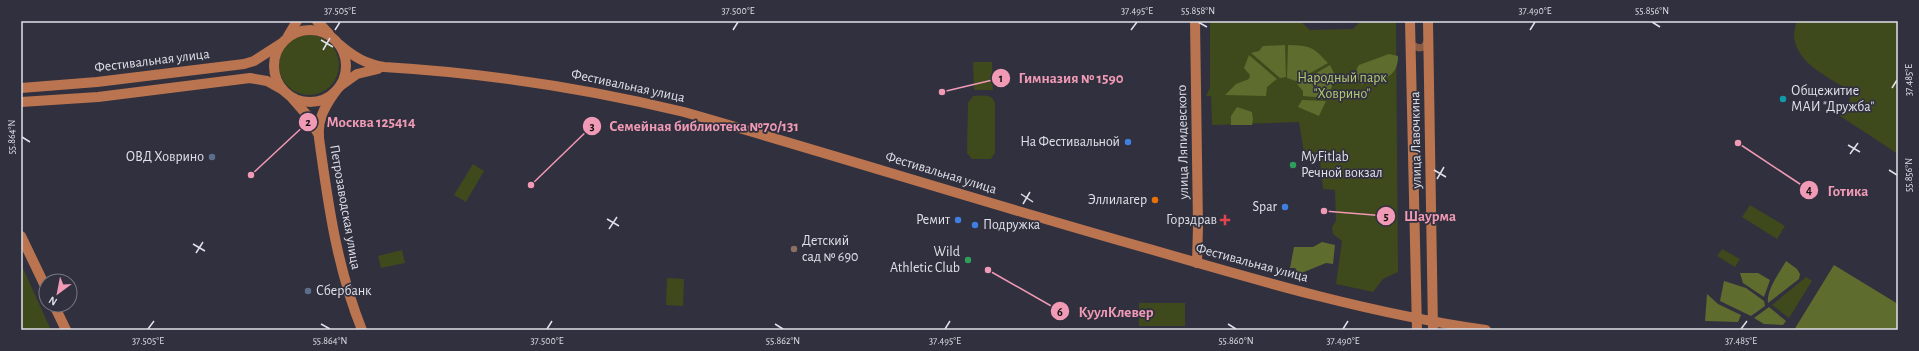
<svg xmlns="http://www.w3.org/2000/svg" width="1919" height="351" viewBox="0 0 1919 351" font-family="'Alegreya Sans',sans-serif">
<rect width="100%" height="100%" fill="#31303e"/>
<g fill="#3e491c">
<path d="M 1210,21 L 1300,21 L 1310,30 L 1353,29 L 1361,21 L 1396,21 L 1398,272 L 1383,279 L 1373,292 L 1336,284 L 1342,241 L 1333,234 L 1332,227 L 1336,221 L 1335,190 L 1323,189 L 1320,160 L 1305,160 L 1299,122 L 1212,125 L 1211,96 L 1206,96 L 1210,88 Z"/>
<path d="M 1796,21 L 1898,21 L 1898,154 L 1840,116 L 1850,100 L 1850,91 C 1829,77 1796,64 1794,36 C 1794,31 1796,26 1796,21 Z"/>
<circle cx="309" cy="65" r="30"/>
<path d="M 973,62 L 992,62 L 993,90 L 974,90 Z"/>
<path d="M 973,96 C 981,96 992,93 995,103 L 995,153 L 991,159 L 972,159 L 967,153 L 968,103 Z"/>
<path d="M 473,164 L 484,171 L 466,202 L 454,195 Z"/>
<path d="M 1750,205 L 1785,226 L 1777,239 L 1742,217 Z"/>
<path d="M 1722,249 L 1740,259 L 1735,267 L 1717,256 Z"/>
<path d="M 402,250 L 405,263 L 381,268 L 378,256 Z"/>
<path d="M 21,264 L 51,330 L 21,330 Z"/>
<path d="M 1806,277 L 1812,281 L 1789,318 L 1772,305 Z"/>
<path d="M 667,278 L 684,279 L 683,306 L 666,305 Z"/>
<rect x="1139" y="303" width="46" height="23"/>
</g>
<g fill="#5e6d2e">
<path d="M 1285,45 L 1286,77 L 1280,78 L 1251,53 L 1259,51 L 1263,46 Z"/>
<path d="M 1288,45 C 1311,46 1312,46 1328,63 L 1296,81 L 1287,78 Z"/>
<path d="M 1389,54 L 1398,56 C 1398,73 1389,78 1374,82 L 1373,74 L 1362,85 C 1357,79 1354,71 1359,65 Z"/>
<path d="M 1249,55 L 1277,79 L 1267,87 L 1266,96 L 1225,95 L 1236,84 L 1249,79 L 1250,75 L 1244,68 Z"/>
<path d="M 1330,65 L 1336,77 L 1327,98 L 1303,96 L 1303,91 L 1297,84 Z"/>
<path d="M 1302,100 L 1326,101 L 1319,116 L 1298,107 Z"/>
<path d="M 1237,107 L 1252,112 L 1253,119 L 1252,125 L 1231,125 L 1231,116 Z"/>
<path d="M 1322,242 L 1335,245 L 1333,264 L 1326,263 L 1299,274 L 1295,268 L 1290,268 L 1294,247 L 1313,247 Z"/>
<path d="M 1786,261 L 1797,269 L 1800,274 L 1799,279 L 1768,303 C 1766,290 1780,272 1786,261 Z"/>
<path d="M 1834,265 L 1898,304 L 1898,330 L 1794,330 Z"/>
<path d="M 1740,273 L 1758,273 L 1770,280 L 1764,297 L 1743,283 Z"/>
<path d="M 1724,281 L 1746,288 L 1764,301 L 1765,306 L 1751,316 L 1720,301 Z"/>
<path d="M 1707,294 L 1718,304 L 1741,315 L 1738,322 L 1705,321 Z"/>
<path d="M 1769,307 L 1786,321 L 1783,325 L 1764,324 L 1754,318 Z"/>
</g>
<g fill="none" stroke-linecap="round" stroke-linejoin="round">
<path stroke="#8a5d47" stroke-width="7" d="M 1410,41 L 1412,45 L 1419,48 L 1424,47 L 1428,40"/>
<g stroke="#ba7450" stroke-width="10">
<path d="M 317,21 L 329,34"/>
<path d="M 1195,21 L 1198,226 L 1197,263"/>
<path d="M 1410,21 L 1417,330"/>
<path d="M 1428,21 L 1433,330"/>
<circle cx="310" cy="66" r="36"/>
<path d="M 288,36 L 297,21"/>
<path d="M 340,45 C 354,57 366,64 384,67 C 486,73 585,88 684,112 C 841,157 996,206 1153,250 C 1263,282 1373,314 1486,330"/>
<path d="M 340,86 L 357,74 L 378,69"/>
<path d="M 21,88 L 97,82 L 244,64 L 254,61 L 282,43"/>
<path d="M 335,92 C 325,106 317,120 319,138 C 328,204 337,268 362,330"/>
<path d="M 292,98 L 306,114 L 319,135"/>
<path d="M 21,102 L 98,97 L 250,78 L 267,81 L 283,90"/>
<path d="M 21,236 L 46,288"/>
<path d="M 54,305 L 66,330"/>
</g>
</g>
<path fill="none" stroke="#e0e0e9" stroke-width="1.5" d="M 1198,22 L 1207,27M 1652,22 L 1660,27M 335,30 L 340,22M 733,30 L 738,22M 1131,30 L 1137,22M 1530,30 L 1535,22M 321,40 L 333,47M 323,50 L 330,38M 1892,88 L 1897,80M 22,137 L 30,142M 1848,145 L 1860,152M 1850,154 L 1858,143M 1434,170 L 1446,177M 1889,170 L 1897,175M 1437,179 L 1444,167M 1021,194 L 1033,202M 1023,204 L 1030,192M 607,219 L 619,226M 609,229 L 617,217M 193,244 L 205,251M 196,253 L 203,242M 321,324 L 330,329M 775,324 L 783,329M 1228,324 L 1236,329M 148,329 L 154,321M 547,329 L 552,321M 945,329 L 950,321M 1343,329 L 1348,321M 1741,329 L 1747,321"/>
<circle fill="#0f9aa8" stroke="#31303e" stroke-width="1.5" cx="1783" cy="99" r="4"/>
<g fill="#3f7fe0" stroke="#31303e" stroke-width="1.5">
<circle cx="1128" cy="142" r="4"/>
<circle cx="1285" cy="207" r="4"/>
<circle cx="958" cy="220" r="4"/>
<circle cx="975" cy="225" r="4"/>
</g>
<g fill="#5c6f8a" stroke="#31303e" stroke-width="1.5">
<circle cx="212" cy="157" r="4"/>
<circle cx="308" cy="291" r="4"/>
</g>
<g fill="#2e9e5b" stroke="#31303e" stroke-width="1.5">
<circle cx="1293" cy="165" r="4"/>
<circle cx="968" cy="260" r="4"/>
</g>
<circle fill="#e8710a" stroke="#31303e" stroke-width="1.5" cx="1155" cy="200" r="4"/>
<path fill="#e0444e" stroke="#31303e" stroke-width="1.5" d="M1223 214h4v4h4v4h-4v4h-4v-4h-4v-4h4z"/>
<circle fill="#8d6e63" stroke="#31303e" stroke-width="1.5" cx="794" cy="249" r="4"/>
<g text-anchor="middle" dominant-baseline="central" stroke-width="3.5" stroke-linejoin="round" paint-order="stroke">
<g font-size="14" fill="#e0e0e9" stroke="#31303e">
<text transform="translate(152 61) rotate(-7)">Фестивальная улица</text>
<text transform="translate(628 86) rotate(12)">Фестивальная улица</text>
<text transform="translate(1416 140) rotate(-91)">улица Лавочкина</text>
<text transform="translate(1183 142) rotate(-91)">улица Ляпидевского</text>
<text transform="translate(941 173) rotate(17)">Фестивальная улица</text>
<text transform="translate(345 207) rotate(80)">Петрозаводская улица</text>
<text transform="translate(1252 263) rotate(15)">Фестивальная улица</text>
</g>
<g font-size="14" fill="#b4cc71" stroke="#31303e">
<text x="1342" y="78">Народный парк<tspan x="1342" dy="16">"Ховрино"</tspan></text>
</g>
<g font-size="14" fill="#e0e0e9" stroke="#31303e" text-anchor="end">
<text x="1791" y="91" text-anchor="start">Общежитие<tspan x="1791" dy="16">МАИ "Дружба"</tspan></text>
<text x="1120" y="142">На Фестивальной</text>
<text x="204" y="157">ОВД Ховрино</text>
<text x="1301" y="157" text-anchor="start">MyFitlab<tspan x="1301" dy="16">Речной вокзал</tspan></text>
<text x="1147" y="200">Эллилагер</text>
<text x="1277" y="207">Spar</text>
<text x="950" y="220">Ремит</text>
<text x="1217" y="220">Горздрав</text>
<text x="983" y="225" text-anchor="start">Подружка</text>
<text x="802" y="241" text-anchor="start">Детский<tspan x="802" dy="16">сад № 690</tspan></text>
<text x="960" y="252">Wild<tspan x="960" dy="16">Athletic Club</tspan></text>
<text x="316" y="291" text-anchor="start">Сбербанк</text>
</g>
</g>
<path fill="none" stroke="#f09ab5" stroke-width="1.5" d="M942 92L1001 78M251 175L308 122M531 185L592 126M1738 143L1809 190M1324 211L1386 216M988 270L1060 311"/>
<g fill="#f09ab5" stroke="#31303e" stroke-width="1.5">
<circle cx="942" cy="92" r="4"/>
<circle cx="251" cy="175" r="4"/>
<circle cx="531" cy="185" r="4"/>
<circle cx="1738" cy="143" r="4"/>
<circle cx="1324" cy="211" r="4"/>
<circle cx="988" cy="270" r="4"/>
<circle cx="1001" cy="78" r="10"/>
<circle cx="308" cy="122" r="10"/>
<circle cx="592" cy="126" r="10"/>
<circle cx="1809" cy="190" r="10"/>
<circle cx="1386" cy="216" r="10"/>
<circle cx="1060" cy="311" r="10"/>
</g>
<g font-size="12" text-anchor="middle" font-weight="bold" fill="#111">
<text x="1001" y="82">1</text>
<text x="308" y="126">2</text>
<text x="592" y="130">3</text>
<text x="1809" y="194">4</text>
<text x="1386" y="220">5</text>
<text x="1060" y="316">6</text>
</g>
<g font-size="15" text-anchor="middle" font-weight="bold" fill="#f09ab5" stroke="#31303e" stroke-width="3.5" stroke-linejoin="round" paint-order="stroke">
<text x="1071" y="83">Гимназия № 1590</text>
<text x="371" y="127">Москва 125414</text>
<text x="704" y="131">Семейная библиотека №70/131</text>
<text x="1848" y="196">Готика</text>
<text x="1430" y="221">Шаурма</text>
<text x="1116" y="317">КуулКлевер</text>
</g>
<rect width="1919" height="351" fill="none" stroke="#31303e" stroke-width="44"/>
<g transform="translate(58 293) rotate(212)"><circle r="19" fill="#31303e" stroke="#777682"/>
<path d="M0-3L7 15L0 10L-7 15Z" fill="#f09ab5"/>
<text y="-6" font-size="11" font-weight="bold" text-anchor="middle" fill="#e0e0e9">N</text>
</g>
<rect x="22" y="22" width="1875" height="307" fill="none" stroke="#e0e0e9" stroke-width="1.5"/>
<g font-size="10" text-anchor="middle" fill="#e0e0e9">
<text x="340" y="14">37.505°E</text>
<text x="738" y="14">37.500°E</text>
<text x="1137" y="14">37.495°E</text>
<text x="1198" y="14">55.858°N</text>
<text x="1535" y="14">37.490°E</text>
<text x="1652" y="14">55.856°N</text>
<text transform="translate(1908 80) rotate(-90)" y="4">37.485°E</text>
<text transform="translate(11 137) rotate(-90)" y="4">55.864°N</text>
<text transform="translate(1908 175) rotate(-90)" y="4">55.856°N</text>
<text x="148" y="344">37.505°E</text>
<text x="330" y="344">55.864°N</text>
<text x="547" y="344">37.500°E</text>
<text x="783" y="344">55.862°N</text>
<text x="945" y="344">37.495°E</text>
<text x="1236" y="344">55.860°N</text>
<text x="1343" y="344">37.490°E</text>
<text x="1741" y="344">37.485°E</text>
</g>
</svg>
